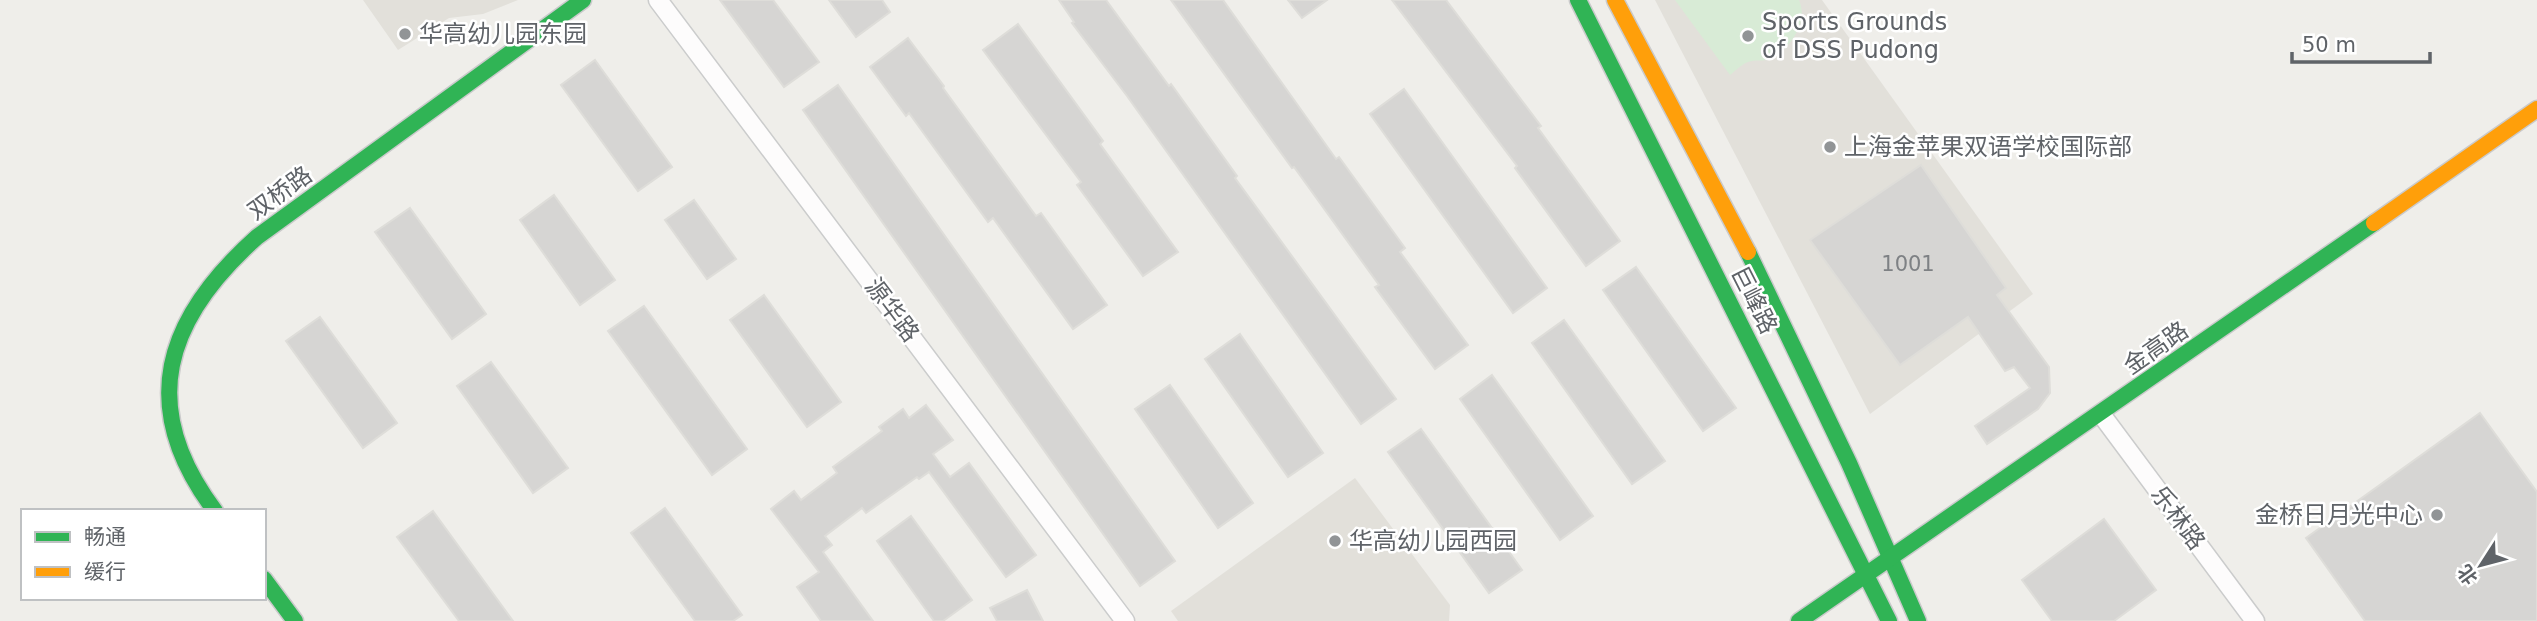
<svg xmlns="http://www.w3.org/2000/svg" width="2537" height="621" viewBox="0 0 2537 621" font-family="'DejaVu Sans','Noto Sans SC',sans-serif">
<rect width="100%" height="100%" fill="#efeeea"/>
<g fill="#e2e0da">
<path d="M 363,0 L 518,0 L 483,14 L 449,18 L 398,50 Z"/>
<path d="M 1655,0 L 1822,0 L 2033,294 L 1870,414 Z"/>
<path d="M 1355,478 L 1450,605 L 1449,621 L 1178,621 L 1171,611 Z"/>
</g>
<path fill="#d8ebd6" d="M 1675,0 L 1799,0 C 1809,22 1790,49 1770,59 C 1763,62 1755,59 1748,62 C 1742,64 1735,71 1730,75 Z"/>
<g fill="#d6d5d3" stroke="#deddd9" stroke-width="2">
<path d="M 720,0 L 773,0 L 819,62 L 784,87 Z"/>
<path d="M 829,0 L 882,0 L 890,12 L 856,37 Z"/>
<path d="M 1059,0 L 1106,0 L 1169,86 L 1171,84 L 1237,176 L 1235,178 L 1396,399 L 1361,424 L 1127,96 L 1072,23 L 1074,22 Z"/>
<path d="M 1171,0 L 1223,0 L 1336,159 L 1339,157 L 1405,248 L 1400,252 L 1468,345 L 1435,369 L 1375,287 L 1379,285 L 1294,167 L 1292,168 Z"/>
<path d="M 1288,0 L 1327,0 L 1302,18 Z"/>
<path d="M 1392,0 L 1446,0 L 1541,126 L 1538,128 L 1620,241 L 1586,266 L 1515,168 L 1517,166 Z"/>
<path d="M 1018,24 L 1103,141 L 1100,144 L 1178,252 L 1143,276 L 1077,185 L 1081,182 L 983,50 Z"/>
<path d="M 908,38 L 944,86 L 943,88 L 1036,216 L 1041,213 L 1107,305 L 1073,329 L 993,218 L 988,222 L 909,113 L 906,116 L 870,67 Z"/>
<path d="M 595,60 L 672,167 L 638,191 L 561,85 Z"/>
<path d="M 838,85 L 1175,561 L 1140,586 L 803,110 Z"/>
<path d="M 1404,89 L 1547,288 L 1513,313 L 1370,114 Z"/>
<path d="M 1921,165 L 2006,288 L 1997,295 L 2049,367 L 2050,393 L 2038,409 L 1987,444 L 1975,426 L 2030,388 L 2014,367 L 2005,371 L 1968,317 L 1900,365 L 1810,240 Z"/>
<path d="M 554,195 L 615,280 L 580,305 L 520,220 Z"/>
<path d="M 694,200 L 736,259 L 707,279 L 665,220 Z"/>
<path d="M 410,208 L 486,314 L 452,339 L 375,232 Z"/>
<path d="M 1636,267 L 1736,408 L 1703,431 L 1603,290 Z"/>
<path d="M 764,295 L 841,402 L 807,427 L 730,320 Z"/>
<path d="M 644,306 L 747,449 L 712,475 L 608,331 Z"/>
<path d="M 320,317 L 397,423 L 363,448 L 286,341 Z"/>
<path d="M 1564,320 L 1665,461 L 1632,484 L 1532,343 Z"/>
<path d="M 1240,334 L 1323,453 L 1288,477 L 1205,359 Z"/>
<path d="M 491,362 L 568,468 L 533,493 L 457,386 Z"/>
<path d="M 1492,375 L 1593,516 L 1560,540 L 1460,399 Z"/>
<path d="M 1170,385 L 1253,503 L 1218,528 L 1135,409 Z"/>
<path d="M 926,405 L 953,440 L 933,454 L 950,477 L 969,463 L 1036,555 L 1006,577 L 929,472 L 919,479 L 917,477 L 866,513 L 862,508 L 825,536 L 832,545 L 823,552 L 873,621 L 821,621 L 797,587 L 819,572 L 771,509 L 794,491 L 801,500 L 837,473 L 833,467 L 882,431 L 879,427 L 903,409 L 909,418 Z"/>
<path d="M 2480,413 L 2537,492 L 2537,621 L 2365,621 L 2306,538 Z"/>
<path d="M 1421,429 L 1522,570 L 1489,593 L 1388,452 Z"/>
<path d="M 665,508 L 742,615 L 733,621 L 695,621 L 631,533 Z"/>
<path d="M 433,511 L 513,621 L 459,621 L 397,537 Z"/>
<path d="M 911,516 L 972,600 L 943,621 L 934,621 L 877,541 Z"/>
<path d="M 2104,519 L 2156,590 L 2114,621 L 2052,621 L 2022,580 Z"/>
<path d="M 1027,590 L 1043,621 L 997,621 L 990,608 Z"/>
</g>
<g fill="none" stroke-linecap="round" stroke-linejoin="round">
<defs>
<g id="street">
<path d="M 658,0 L 1125,621"/>
<path d="M 2101,414 L 2255,621"/>
</g>
<g id="fast">
<path d="M 1578,0 L 1889,621"/>
<path d="M 1748,252 L 1849,463 L 1918,621"/>
<path d="M 215,511 C 136,406 165,319 257,237 L 583,0"/>
<path d="M 264,579 L 295,621"/>
<path d="M 1799,621 L 2374,223"/>
</g>
<g id="slow">
<path d="M 1615,0 L 1748,252"/>
<path d="M 2374,223 L 2537,109"/>
</g>
</defs>
<use href="#street" stroke="#cbcccc" stroke-width="21"/>
<use href="#fast" stroke="#cacacb" stroke-width="19"/>
<use href="#slow" stroke="#cacacb" stroke-width="19"/>
<use href="#street" stroke="#fdfcfc" stroke-width="18"/>
<use href="#fast" stroke="#30b455" stroke-width="16"/>
<use href="#slow" stroke="#ff9f0a" stroke-width="16"/>
</g>
<g fill="#919496" stroke="#fff" stroke-width="2.5">
<circle cx="405" cy="34" r="7"/>
<circle cx="1748" cy="36" r="7"/>
<circle cx="1830" cy="147" r="7"/>
<circle cx="2437" cy="515" r="7"/>
<circle cx="1335" cy="541" r="7"/>
</g>
<g text-anchor="middle" dominant-baseline="central" stroke-width="5" stroke-linejoin="round" paint-order="stroke">
<g font-size="21" fill="#7e8184">
<text x="1908" y="264">1001</text>
</g>
<g font-size="24" fill="#5f6368" stroke="#fff" text-anchor="start">
<text x="1762" y="22">Sports Grounds<tspan x="1762" dy="28">of DSS Pudong</tspan></text>
<text x="419" y="34">华高幼儿园东园</text>
<text x="1844" y="147">上海金苹果双语学校国际部</text>
<text x="2423" y="515" text-anchor="end">金桥日月光中心</text>
<text x="1349" y="541">华高幼儿园西园</text>
</g>
<g font-size="24" fill="#5f6368" stroke="#fff">
<text transform="translate(280 193) rotate(-36)">双桥路</text>
<text transform="translate(1754 300) rotate(63)">巨峰路</text>
<text transform="translate(892 310) rotate(53)">源华路</text>
<text transform="translate(2156 348) rotate(-35)">金高路</text>
<text transform="translate(2178 518) rotate(53)">乐林路</text>
</g>
</g>
<rect x="21" y="509" width="245" height="91" fill="#ffffff" stroke="#bfc1c3" stroke-width="2"/>
<rect x="35" y="532" width="35" height="10" fill="#30b455" stroke="#bfc1c3" stroke-width="2"/>
<text x="84" y="544" font-size="21" fill="#5f6368">畅通</text>
<rect x="35" y="567" width="35" height="10" fill="#ff9f0a" stroke="#bfc1c3" stroke-width="2"/>
<text x="84" y="579" font-size="21" fill="#5f6368">缓行</text>
<g transform="translate(2481 565) rotate(234)" stroke="#ffffff" stroke-width="5" paint-order="stroke">
<path d="M0-5L12 26L0 18L-12 26Z" fill="#5f6368"/>
<text y="-10" font-size="19" font-weight="bold" text-anchor="middle" fill="#5f6368">北</text>
</g>
<path d="M2292 52v10h138v-10" fill="none" stroke="#5f6368" stroke-width="3.5"/>
<text x="2302" y="52" font-size="21" fill="#5f6368" stroke="#ffffff" stroke-width="5" paint-order="stroke">50 m</text>
</svg>
